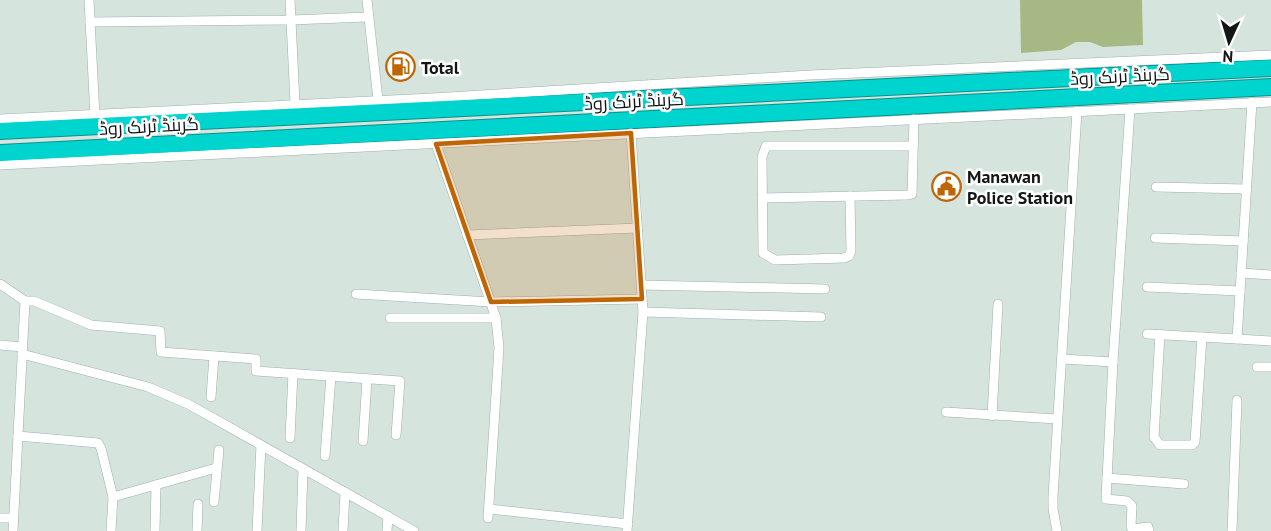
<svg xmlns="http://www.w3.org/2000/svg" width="1271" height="531" viewBox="0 0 1271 531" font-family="'PT Sans',Cairo,sans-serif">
<rect width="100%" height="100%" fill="#d5e5de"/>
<path fill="#a6b984" d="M 1020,0 L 1142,0 L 1143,45 L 1103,47 L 1090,42 L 1076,42 L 1061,50 L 1021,53 Z"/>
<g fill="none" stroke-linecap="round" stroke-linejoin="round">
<defs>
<g id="street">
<path d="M 89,0 L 95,117"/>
<path d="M 290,0 L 295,103"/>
<path d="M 367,0 L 378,100"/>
<path d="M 90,22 L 291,20 L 367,17"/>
<path d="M 1130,109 L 1113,362 L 1106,499 L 1127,501 L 1132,506 L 1131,526 L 1132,529 L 1148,527 L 1149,531"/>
<path d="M 0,119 L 432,98 L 810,75 L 1271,55"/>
<path d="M 0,165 L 1271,102"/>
<path d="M 1156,187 L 1247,189"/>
<path d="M 850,196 L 851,251 L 849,256 L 844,258 L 775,260 L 763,253 L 762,157 L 766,146 L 913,146"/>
<path d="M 762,198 L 908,195 L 912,194 L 914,119"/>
<path d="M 467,235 L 638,228"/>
<path d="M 1155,238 L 1243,241"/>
<path d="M 1241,273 L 1271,275"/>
<path d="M 0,284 L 25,301 L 13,531"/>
<path d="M 642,285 L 825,289"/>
<path d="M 1147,287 L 1240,291"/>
<path d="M 356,294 L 491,302 L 642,299"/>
<path d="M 25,301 L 34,301 L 91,325 L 160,331 L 161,352 L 256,359 L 256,371 L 400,381 L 396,435"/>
<path d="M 643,312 L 821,317"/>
<path d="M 390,318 L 496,318 L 436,144"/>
<path d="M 1147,334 L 1237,339 L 1252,102"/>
<path d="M 1160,334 L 1154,437 L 1160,445 L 1192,445 L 1195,442 L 1202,337"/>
<path d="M 1237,339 L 1271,341"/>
<path d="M 0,345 L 22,347"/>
<path d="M 22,354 L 148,387 L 188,404 L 414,531"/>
<path d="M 1062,359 L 1113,362"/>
<path d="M 1257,367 L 1271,367"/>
<path d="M 211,397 L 214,356"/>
<path d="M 946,412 L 1057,419"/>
<path d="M 992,416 L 998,304"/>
<path d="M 18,436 L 98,443 L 101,448 L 113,497 L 111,531"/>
<path d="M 290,438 L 293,373"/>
<path d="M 363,441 L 367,379"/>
<path d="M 325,456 L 331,376"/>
<path d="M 1107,478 L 1184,484"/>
<path d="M 113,497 L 216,468"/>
<path d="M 214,502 L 219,450"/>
<path d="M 489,509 L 628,524"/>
<path d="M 0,518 L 13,518"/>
<path d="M 488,518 L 499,348 L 496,318"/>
<path d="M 155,531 L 156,485"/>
<path d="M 197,531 L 198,504"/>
<path d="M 257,531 L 261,445"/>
<path d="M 301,531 L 303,469"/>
<path d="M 343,531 L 345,492"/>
<path d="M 387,531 L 388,516"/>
<path d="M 627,531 L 643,312 L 631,133"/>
<path d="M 1057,531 L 1053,509 L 1053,496 L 1077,111"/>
<path d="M 1232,531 L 1237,400"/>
</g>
<g id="highway">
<path d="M 0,131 L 1271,68"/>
<path d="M 0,153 L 1271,87"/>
</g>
</defs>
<use href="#street" stroke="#a0afa9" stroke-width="10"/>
<use href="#highway" stroke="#06928e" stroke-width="18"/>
<use href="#street" stroke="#fff" stroke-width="9"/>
<use href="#highway" stroke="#00d4cf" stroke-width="16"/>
</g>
<path fill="#be6504" fill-opacity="0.2" stroke="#be6504" stroke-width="4.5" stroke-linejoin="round" d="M 631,133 L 642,299 L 491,302 L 436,144 Z"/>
<defs>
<symbol id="fuel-ring" viewBox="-11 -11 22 22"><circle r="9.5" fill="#fff" stroke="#be6504" stroke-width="1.5"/><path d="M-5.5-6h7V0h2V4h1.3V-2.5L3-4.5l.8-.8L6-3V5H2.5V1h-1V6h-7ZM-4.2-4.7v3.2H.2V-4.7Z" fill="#be6504"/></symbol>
<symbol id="civic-ring" viewBox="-11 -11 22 22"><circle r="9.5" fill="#fff" stroke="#be6504" stroke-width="1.5"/><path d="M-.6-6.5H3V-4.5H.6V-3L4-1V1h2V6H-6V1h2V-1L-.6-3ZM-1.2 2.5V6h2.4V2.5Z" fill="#be6504"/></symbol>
</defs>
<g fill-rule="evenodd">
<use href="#fuel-ring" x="384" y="50" width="33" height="33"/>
<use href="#civic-ring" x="930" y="170" width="33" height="33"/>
</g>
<g text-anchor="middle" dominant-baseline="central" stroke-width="5" stroke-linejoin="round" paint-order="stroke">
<g font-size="18" font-weight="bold" fill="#121715" stroke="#fff" text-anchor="start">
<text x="421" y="67">Total</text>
<text x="967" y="176">Manawan<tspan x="967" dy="21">Police Station</tspan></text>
</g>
<g font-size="18" fill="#121715" stroke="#fff">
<text transform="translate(1120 76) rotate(-3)">گرینڈ ٹرنک روڈ</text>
<text transform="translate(634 101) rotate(-3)">گرینڈ ٹرنک روڈ</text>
<text transform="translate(149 126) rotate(-3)">گرینڈ ٹرنک روڈ</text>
</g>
</g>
<g transform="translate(1229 42) rotate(184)" stroke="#ffffff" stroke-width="4.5" paint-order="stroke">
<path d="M0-4.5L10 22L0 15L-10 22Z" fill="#121715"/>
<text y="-9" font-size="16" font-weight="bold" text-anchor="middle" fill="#121715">N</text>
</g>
</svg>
